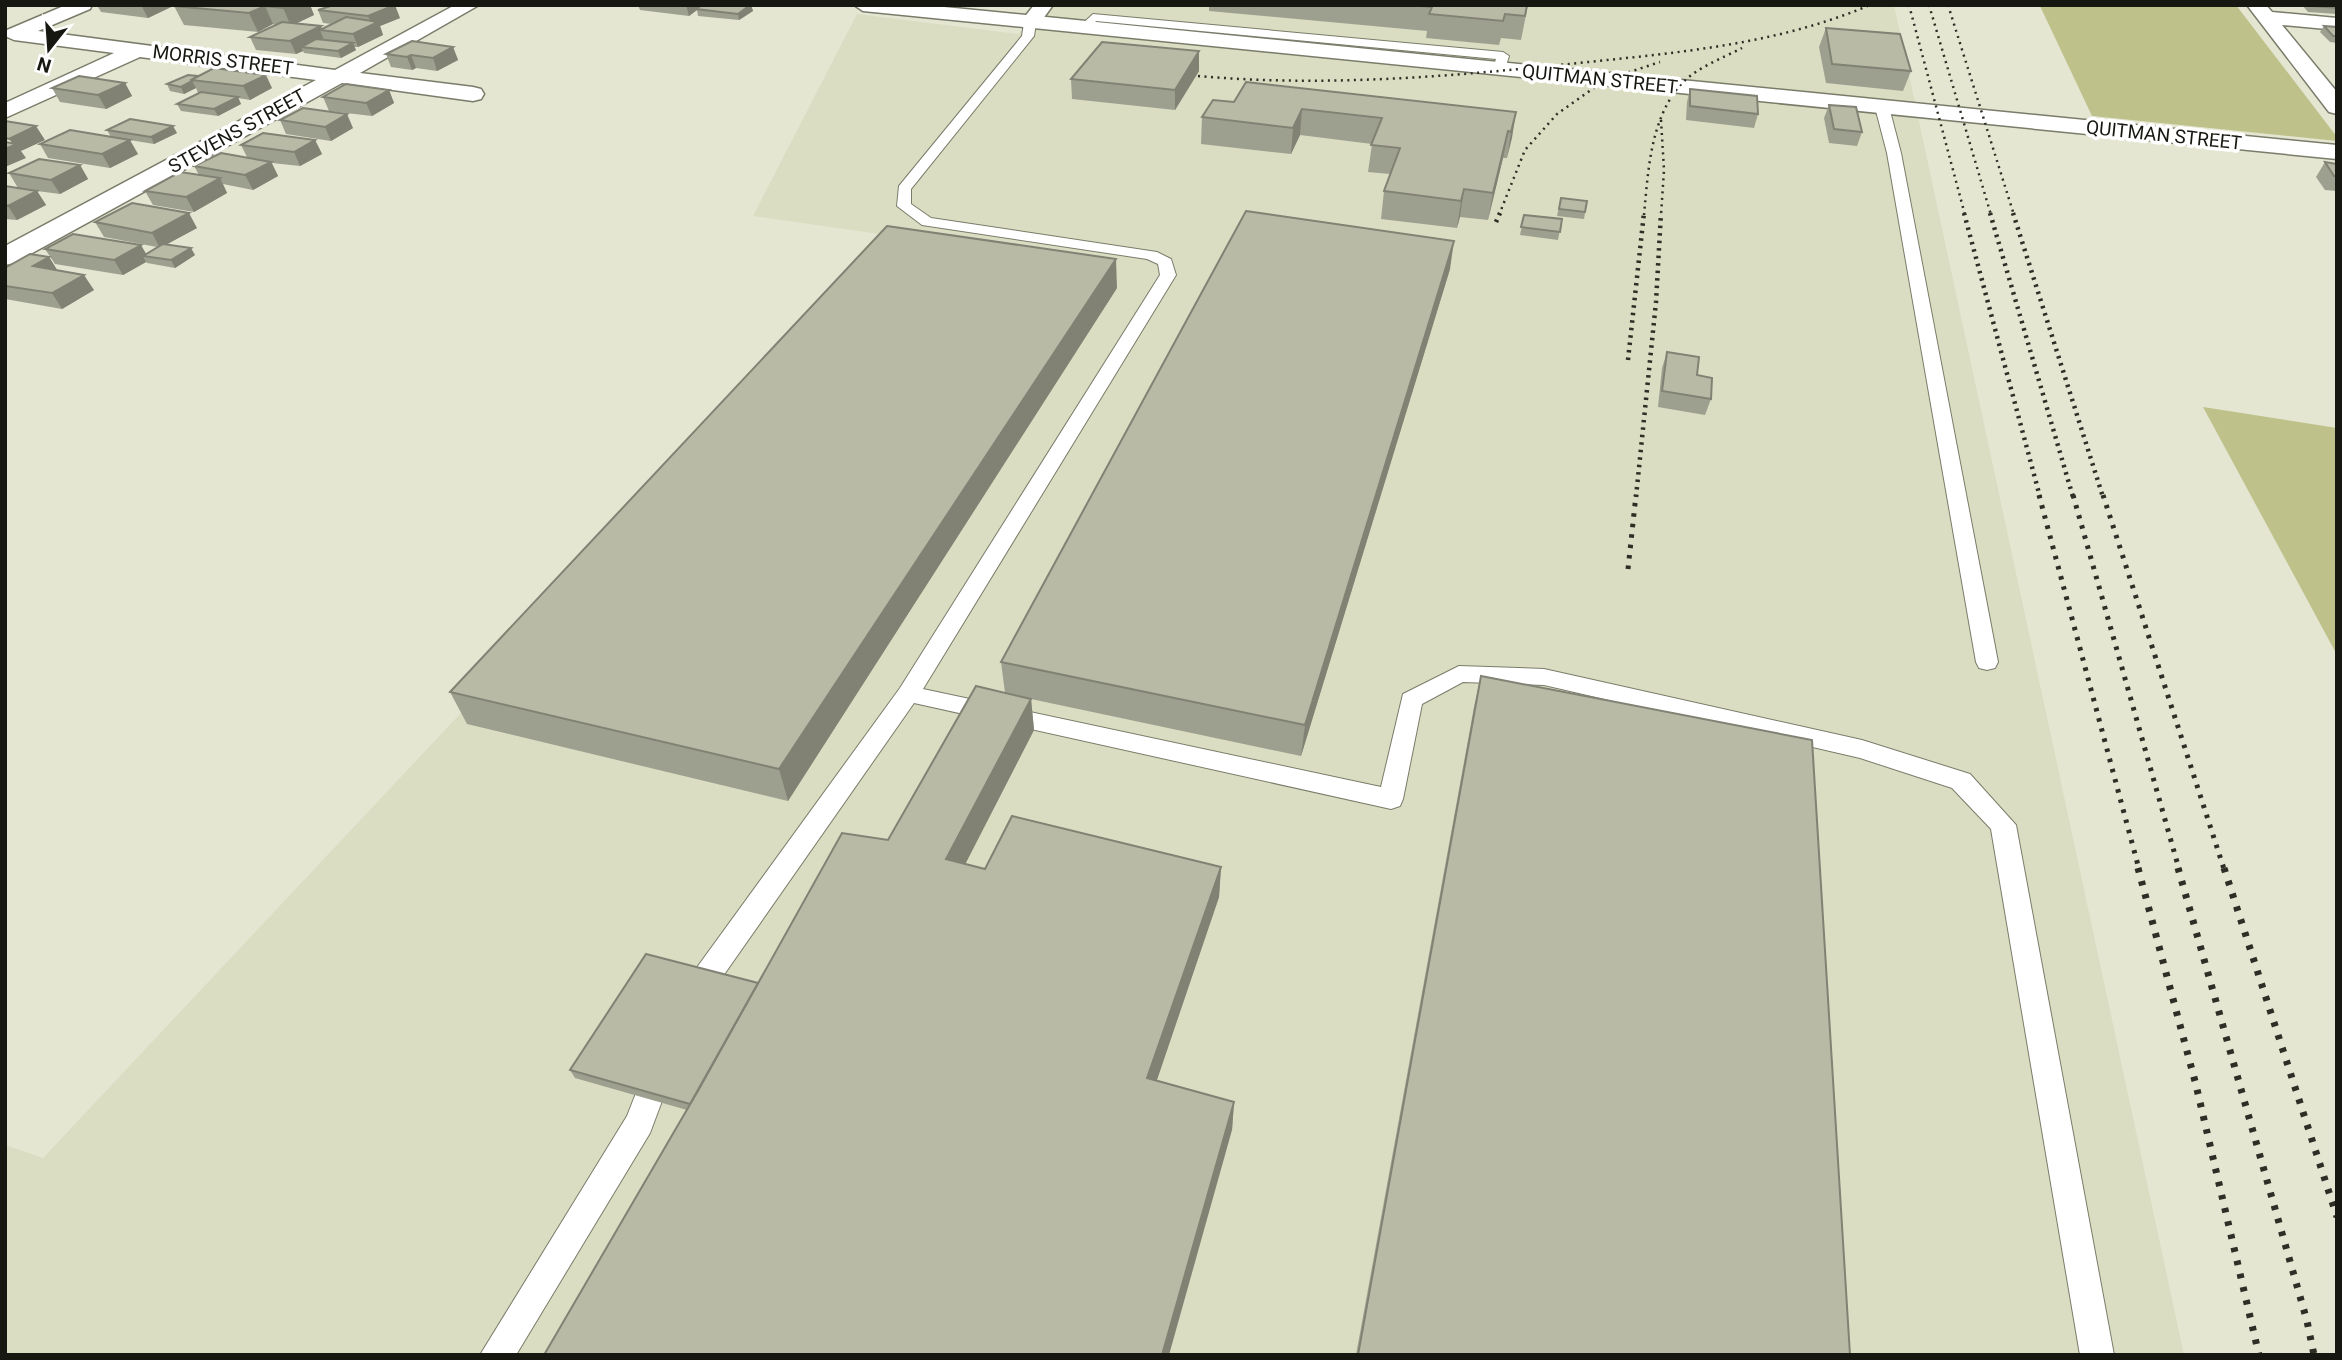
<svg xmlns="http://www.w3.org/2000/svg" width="2342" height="1360" viewBox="0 0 2342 1360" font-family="Roboto,sans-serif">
<rect width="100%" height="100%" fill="#e4e6d2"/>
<path fill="#daddc1" d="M 1048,5 L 1894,5 L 2184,1355 L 5,1355 L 5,1145 L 43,1158 L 907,238 L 753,216 L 857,14 L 1018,34 Z"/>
<g fill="#bec28a">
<path d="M 2036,5 L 2236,5 L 2337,137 L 2337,141 L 2092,116 L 2040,6 Z"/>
<path d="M 2203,407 L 2337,428 L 2337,655 Z"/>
</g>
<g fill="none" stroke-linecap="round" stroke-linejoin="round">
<defs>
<g id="service">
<path d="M 1093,14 L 1503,52 L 1509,56 L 1505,69 L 1499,73 L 1493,69 L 1496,59 L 1096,21 L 1087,31 L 1079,31 L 1079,27 Z"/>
<path d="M 1030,19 L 1036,23 L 1034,36 L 911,189 L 911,204 L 931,218 L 1157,252 L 1171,259 L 1176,275 L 923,689 L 1381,787 L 1403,694 L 1459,666 L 1544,669 L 1862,740 L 1970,774 L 2016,825 L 2114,1355 L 2080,1355 L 1991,829 L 1952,788 L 1860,758 L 1544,685 L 1463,682 L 1422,704 L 1403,799 L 1400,806 L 1391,809 L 914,703 L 702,1006 L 692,1009 L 682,1006 L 678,997 L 682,988 L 900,688 L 1160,275 L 1158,264 L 1147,259 L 922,225 L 897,206 L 899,186 L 1022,36 L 1024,23 Z"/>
<path d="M 1882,103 L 1889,107 L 1901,153 L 1998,662 L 1995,668 L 1987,670 L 1979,668 L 1976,662 L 1887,153 L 1875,107 Z"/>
<path d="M 659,1056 L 669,1060 L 674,1069 L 650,1133 L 516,1355 L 480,1355 L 627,1116 L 649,1060 Z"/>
</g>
<g id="minor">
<path d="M 66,5 L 92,5 L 90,9 L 38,31 L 335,70 L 455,5 L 479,5 L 360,73 L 473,87 L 481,89 L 484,94 L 481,99 L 473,101 L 342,83 L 14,263 L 5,265 L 5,246 L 316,80 L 140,57 L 5,118 L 5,103 L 114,53 L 14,40 L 5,36 L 7,30 Z"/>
<path d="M 2247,5 L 2266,5 L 2272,12 L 2337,18 L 2337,30 L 2282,25 L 2337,92 L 2337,114 L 2329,112 Z"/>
</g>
<path id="tertiary" d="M 1034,5 L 1053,5 L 1037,27 L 1023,27 L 1020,23 Z"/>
<path id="secondary" d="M 854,5 L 924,5 L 2337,145 L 2337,159 L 863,11 Z"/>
</defs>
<use href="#service" stroke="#7a7c6a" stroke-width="2"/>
<use href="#minor" stroke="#7a7c6a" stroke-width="3"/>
<use href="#tertiary" stroke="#7a7c6a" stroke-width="3"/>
<use href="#secondary" stroke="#7a7c6a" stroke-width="3"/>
<use href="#service" fill="#fff" fill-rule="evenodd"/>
<use href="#minor" fill="#fff" fill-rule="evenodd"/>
<use href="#tertiary" fill="#fff" fill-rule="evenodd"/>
<use href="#secondary" fill="#fff" fill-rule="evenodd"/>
<g stroke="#2d2e25" stroke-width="2.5" stroke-dasharray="2 4.5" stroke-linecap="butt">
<path d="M 1909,5 L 1965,215"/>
<path d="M 1929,5 L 1991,215"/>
<path d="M 1948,5 L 2014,215"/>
<path d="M 1198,76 C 1323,87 1445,77 1569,64 C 1672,53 1773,46 1870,5"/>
<path d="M 1661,120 L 1664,170 L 1661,215"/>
<path d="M 1499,215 L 1525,150 L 1557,114 L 1605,80 L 1660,62"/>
<path d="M 1644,215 C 1648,173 1650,124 1677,89 C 1692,69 1721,59 1742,48"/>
</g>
<g stroke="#2d2e25" stroke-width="4.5" stroke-dasharray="2.5 5" stroke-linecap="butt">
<path d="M 1964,213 L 2040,497"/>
<path d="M 1990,213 L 2073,497"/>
<path d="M 2013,213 L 2103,497"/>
<path d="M 1496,222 L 1500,213"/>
<path d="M 1628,360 L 1644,213"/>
<path d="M 1636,497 L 1656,302 L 1661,213"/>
</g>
<g stroke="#2d2e25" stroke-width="5" stroke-dasharray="3.5 7" stroke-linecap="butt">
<path d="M 2039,495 L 2139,869"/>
<path d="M 2073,495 L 2179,869"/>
<path d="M 2103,495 L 2224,869"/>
<path d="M 1628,569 L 1636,495"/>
</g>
<g stroke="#2d2e25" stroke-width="7" stroke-dasharray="4.5 9" stroke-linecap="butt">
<path d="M 2138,868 L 2196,1085 L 2259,1355"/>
<path d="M 2178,868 L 2307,1321 L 2314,1355"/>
<path d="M 2224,868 L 2337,1217"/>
</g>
</g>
<g fill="#9ea08f">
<path d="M 97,5 L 170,5 L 171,7 L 148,18 L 101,12 Z"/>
<path d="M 176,5 L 310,5 L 314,15 L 297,23 L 321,26 L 322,29 L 332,24 L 323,23 L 318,10 L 400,18 L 380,26 L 383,35 L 358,47 L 354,47 L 356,50 L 341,58 L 304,53 L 303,51 L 296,54 L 256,50 L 250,37 L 275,25 L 273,24 L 258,32 L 184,25 L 174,6 Z"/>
<path d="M 638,5 L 751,5 L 753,11 L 739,20 L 698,16 L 697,10 L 689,16 L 640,10 Z"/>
<path d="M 1209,5 L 1528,5 L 1521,40 L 1501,38 L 1499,45 L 1426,38 L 1427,31 L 1209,11 Z"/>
<path d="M 2302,5 L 2337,5 L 2337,14 L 2308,12 Z"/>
<path d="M 2324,26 L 2337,27 L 2337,43 L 2330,42 L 2320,32 Z"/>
<path d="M 1826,28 L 1911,71 L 1903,91 L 1826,83 L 1819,47 Z"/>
<path d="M 453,47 L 458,60 L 437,71 L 416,68 L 412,70 L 391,67 L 386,54 Z"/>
<path d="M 1199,71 L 1175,110 L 1072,99 L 1071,79 Z"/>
<path d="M 188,75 L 272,88 L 250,100 L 238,98 L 241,104 L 218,116 L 181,111 L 177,104 L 198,93 L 196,88 L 184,94 L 170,91 L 167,84 Z"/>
<path d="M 125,83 L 132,96 L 106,109 L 60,102 L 52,88 Z"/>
<path d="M 1690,89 L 1758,114 L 1754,128 L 1686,120 L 1687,102 Z"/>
<path d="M 389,90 L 394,103 L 372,116 L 329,111 L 323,97 Z"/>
<path d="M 1234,102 L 1516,112 L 1507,158 L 1503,158 L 1488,220 L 1460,217 L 1457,228 L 1381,219 L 1384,191 L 1390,174 L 1368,172 L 1372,144 L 1300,135 L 1291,154 L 1201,144 L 1202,117 Z"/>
<path d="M 1829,105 L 1862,132 L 1857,146 L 1829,143 L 1824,118 Z"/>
<path d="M 280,120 L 353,128 L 331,141 L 286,134 Z"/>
<path d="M 107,130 L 177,133 L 154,144 L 111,137 Z"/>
<path d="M 315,140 L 322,154 L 300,166 L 272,163 L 278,176 L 253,190 L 223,184 L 227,193 L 194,212 L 153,205 L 145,191 L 199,175 L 194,166 L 247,157 L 241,145 Z"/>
<path d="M 40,144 L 138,154 L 110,168 L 48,158 Z"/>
<path d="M 2325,162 L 2337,164 L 2337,191 L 2325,190 L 2316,177 Z"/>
<path d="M 80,165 L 88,179 L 60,194 L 37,191 L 46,205 L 17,220 L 5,219 L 5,186 L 18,188 L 9,173 Z"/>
<path d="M 1561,198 L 1587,201 L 1584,219 L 1557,216 Z"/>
<path d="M 1524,215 L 1562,219 L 1558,240 L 1520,235 Z"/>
<path d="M 95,222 L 197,228 L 167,244 L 195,255 L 175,268 L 147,263 L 146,262 L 123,275 L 55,264 L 45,249 L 146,254 L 157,247 L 104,237 Z"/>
<path d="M 49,257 L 57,270 L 94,290 L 62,309 L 5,299 L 5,268 Z"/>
<path d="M 1450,269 L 1301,756 L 1031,699 L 1034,730 L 965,864 L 985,869 L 1221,867 L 1219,897 L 1157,1080 L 1234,1102 L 1232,1130 L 687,1110 L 575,1078 L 570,1070 L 758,983 L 888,840 L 1005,693 L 1001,662 Z"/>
<path d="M 1117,288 L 788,801 L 467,724 L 450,692 Z"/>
<path d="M 1667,352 L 1697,375 L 1711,399 L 1705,415 L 1658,407 L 1662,368 Z"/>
<path d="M 1481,676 L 1850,1355 L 1356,1355 L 1474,707 Z"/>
</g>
<g fill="#818274">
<path d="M 141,5 L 170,5 L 171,7 L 148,18 Z"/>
<path d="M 289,5 L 310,5 L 314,15 L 291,26 L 283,8 Z"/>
<path d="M 395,5 L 400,18 L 380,26 L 383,35 L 358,47 L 353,34 L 372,25 L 368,16 Z"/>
<path d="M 686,5 L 705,5 L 696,9 L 697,10 L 689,16 Z"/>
<path d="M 750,5 L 751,5 L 753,11 L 739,20 L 738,14 Z"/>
<path d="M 265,6 L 273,24 L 258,32 L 249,13 Z"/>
<path d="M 321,26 L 322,30 L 320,30 L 324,40 L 301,47 L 303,51 L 296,54 L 290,41 Z"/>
<path d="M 353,43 L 356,50 L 341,58 L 338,51 Z"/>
<path d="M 453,47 L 458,60 L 437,71 L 433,58 Z"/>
<path d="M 1199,51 L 1199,71 L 1175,110 L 1175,90 Z"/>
<path d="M 411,55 L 416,68 L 412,70 L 407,57 Z"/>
<path d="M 266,75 L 272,88 L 250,100 L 243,86 Z"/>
<path d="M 192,81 L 196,88 L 184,94 L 181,87 Z"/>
<path d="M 125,83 L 132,96 L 106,109 L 98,95 Z"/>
<path d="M 389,90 L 394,103 L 372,116 L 366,103 Z"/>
<path d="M 238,97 L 241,104 L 218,116 L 214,109 Z"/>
<path d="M 1302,109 L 1300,135 L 1291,154 L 1293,128 Z"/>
<path d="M 1516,112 L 1512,138 L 1507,158 L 1511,132 Z"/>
<path d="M 347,114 L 353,128 L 331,141 L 325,127 Z"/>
<path d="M 36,126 L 45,140 L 21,151 L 26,158 L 5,167 L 5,149 L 14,145 L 9,139 Z"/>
<path d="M 173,126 L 177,133 L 154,144 L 151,137 Z"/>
<path d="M 1508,131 L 1503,158 L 1488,220 L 1493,193 Z"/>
<path d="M 130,140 L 138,154 L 110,168 L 102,154 Z"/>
<path d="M 315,140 L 322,154 L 300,166 L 294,152 Z"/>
<path d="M 271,162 L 278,176 L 253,190 L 245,175 Z"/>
<path d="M 80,165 L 88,179 L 60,194 L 51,180 Z"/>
<path d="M 220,178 L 227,193 L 194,212 L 186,197 Z"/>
<path d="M 1464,189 L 1460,217 L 1457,228 L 1461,201 Z"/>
<path d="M 37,191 L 46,205 L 17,220 L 8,206 Z"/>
<path d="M 189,213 L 197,228 L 160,248 L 152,233 Z"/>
<path d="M 1454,241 L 1450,269 L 1301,756 L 1305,725 Z"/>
<path d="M 141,245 L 148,257 L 143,256 L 146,262 L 123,275 L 114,260 Z"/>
<path d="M 191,248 L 195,255 L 175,268 L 171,260 Z"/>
<path d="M 49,257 L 59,273 L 33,266 Z"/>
<path d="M 1116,259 L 1117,288 L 788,801 L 779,769 Z"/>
<path d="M 84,275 L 94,290 L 62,309 L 52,293 Z"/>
<path d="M 1031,699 L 1034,730 L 952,890 L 946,859 Z"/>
<path d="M 1221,867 L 1219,897 L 1148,1106 L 1147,1078 Z"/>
<path d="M 1234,1102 L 1232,1130 L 1169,1355 L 1162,1355 Z"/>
</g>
<g fill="#b8baa6" stroke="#818274" stroke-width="2">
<path d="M 176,5 L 289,5 L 283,8 L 265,6 L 249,13 L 174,6 Z"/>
<path d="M 334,5 L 395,5 L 368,16 L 318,10 Z"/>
<path d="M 702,5 L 750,5 L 738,14 L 696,9 Z"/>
<path d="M 1410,5 L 1527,5 L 1525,16 L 1505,14 L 1503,21 L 1429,14 L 1432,7 Z"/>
<path d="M 2311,5 L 2337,5 L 2337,8 L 2312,6 Z"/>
<path d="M 346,17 L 378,22 L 353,34 L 320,30 Z"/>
<path d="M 282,22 L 321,26 L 290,41 L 250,37 Z"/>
<path d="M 2324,26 L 2337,27 L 2337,36 L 2333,36 Z"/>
<path d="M 1826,28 L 1900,34 L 1911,71 L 1832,64 Z"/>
<path d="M 316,39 L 353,43 L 338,51 L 301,47 Z"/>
<path d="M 412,41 L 453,47 L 433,58 L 411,55 L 407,57 L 386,54 Z"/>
<path d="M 1102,42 L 1199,51 L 1175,90 L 1071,79 Z"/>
<path d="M 214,68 L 266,75 L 243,86 L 191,80 Z"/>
<path d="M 188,75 L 198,76 L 191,80 L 192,81 L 181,87 L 167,84 Z"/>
<path d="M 79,76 L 125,83 L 98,95 L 52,88 Z"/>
<path d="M 1246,82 L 1516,112 L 1511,132 L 1508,131 L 1493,193 L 1464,189 L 1461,201 L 1384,191 L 1400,148 L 1371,145 L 1382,118 L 1302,109 L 1293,128 L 1202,117 L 1213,100 L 1234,102 Z"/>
<path d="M 346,84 L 389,90 L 366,103 L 323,97 Z"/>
<path d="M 1690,89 L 1757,96 L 1758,114 L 1690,106 Z"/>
<path d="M 201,92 L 238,97 L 214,109 L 177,104 Z"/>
<path d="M 1829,105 L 1856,107 L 1862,132 L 1834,129 Z"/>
<path d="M 303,108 L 347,114 L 325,127 L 280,120 Z"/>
<path d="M 130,119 L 173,126 L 151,137 L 107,130 Z"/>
<path d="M 5,121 L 36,126 L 9,139 L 5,138 Z"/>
<path d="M 70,130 L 130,140 L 102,154 L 40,144 Z"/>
<path d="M 263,133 L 315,140 L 294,152 L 241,145 Z"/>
<path d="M 5,142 L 17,144 L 5,149 Z"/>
<path d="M 221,153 L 271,162 L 245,175 L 194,166 Z"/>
<path d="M 39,159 L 80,165 L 51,180 L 9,173 Z"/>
<path d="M 2325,162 L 2337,164 L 2337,176 L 2334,176 Z"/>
<path d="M 180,172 L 220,178 L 186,197 L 145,191 Z"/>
<path d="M 5,186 L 37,191 L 8,206 L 5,205 Z"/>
<path d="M 1561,198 L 1587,201 L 1585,212 L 1559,209 Z"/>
<path d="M 132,203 L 189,213 L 152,233 L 95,222 Z"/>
<path d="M 1246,211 L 1454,241 L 1305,725 L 1001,662 Z"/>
<path d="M 1524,215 L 1562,219 L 1560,232 L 1521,227 Z"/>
<path d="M 887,226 L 1116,259 L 779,769 L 450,692 Z"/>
<path d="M 73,234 L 141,245 L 114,260 L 45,249 Z"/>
<path d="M 163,244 L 191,248 L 171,260 L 143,256 Z"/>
<path d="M 30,254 L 49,257 L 33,266 L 84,275 L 52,293 L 5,286 L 5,268 Z"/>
<path d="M 1667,352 L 1699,357 L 1697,375 L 1712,378 L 1711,399 L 1662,391 Z"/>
<path d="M 1481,676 L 1812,740 L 1850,1355 L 1358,1355 Z"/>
<path d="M 976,686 L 1031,699 L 946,859 L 985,869 L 1012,816 L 1221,867 L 1147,1078 L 1234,1102 L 1162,1355 L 544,1355 L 699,1089 L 842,833 L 888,840 Z"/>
<path d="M 646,954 L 758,983 L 690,1104 L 570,1070 Z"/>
</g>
<g text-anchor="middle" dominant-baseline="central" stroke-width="7" stroke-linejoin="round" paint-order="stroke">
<g font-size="19" fill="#161710" stroke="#fff">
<text transform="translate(223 60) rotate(7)">MORRIS STREET</text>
<text transform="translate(1600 79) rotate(6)">QUITMAN STREET</text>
<text transform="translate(237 131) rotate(-29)">STEVENS STREET</text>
<text transform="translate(2164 135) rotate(6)">QUITMAN STREET</text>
</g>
</g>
<rect width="2342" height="1360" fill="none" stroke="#161710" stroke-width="14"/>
<g transform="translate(49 49) rotate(197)" stroke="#ffffff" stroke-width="5" paint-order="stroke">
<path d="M0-5L12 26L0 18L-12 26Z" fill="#161710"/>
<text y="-10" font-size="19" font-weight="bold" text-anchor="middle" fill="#161710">N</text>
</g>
</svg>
